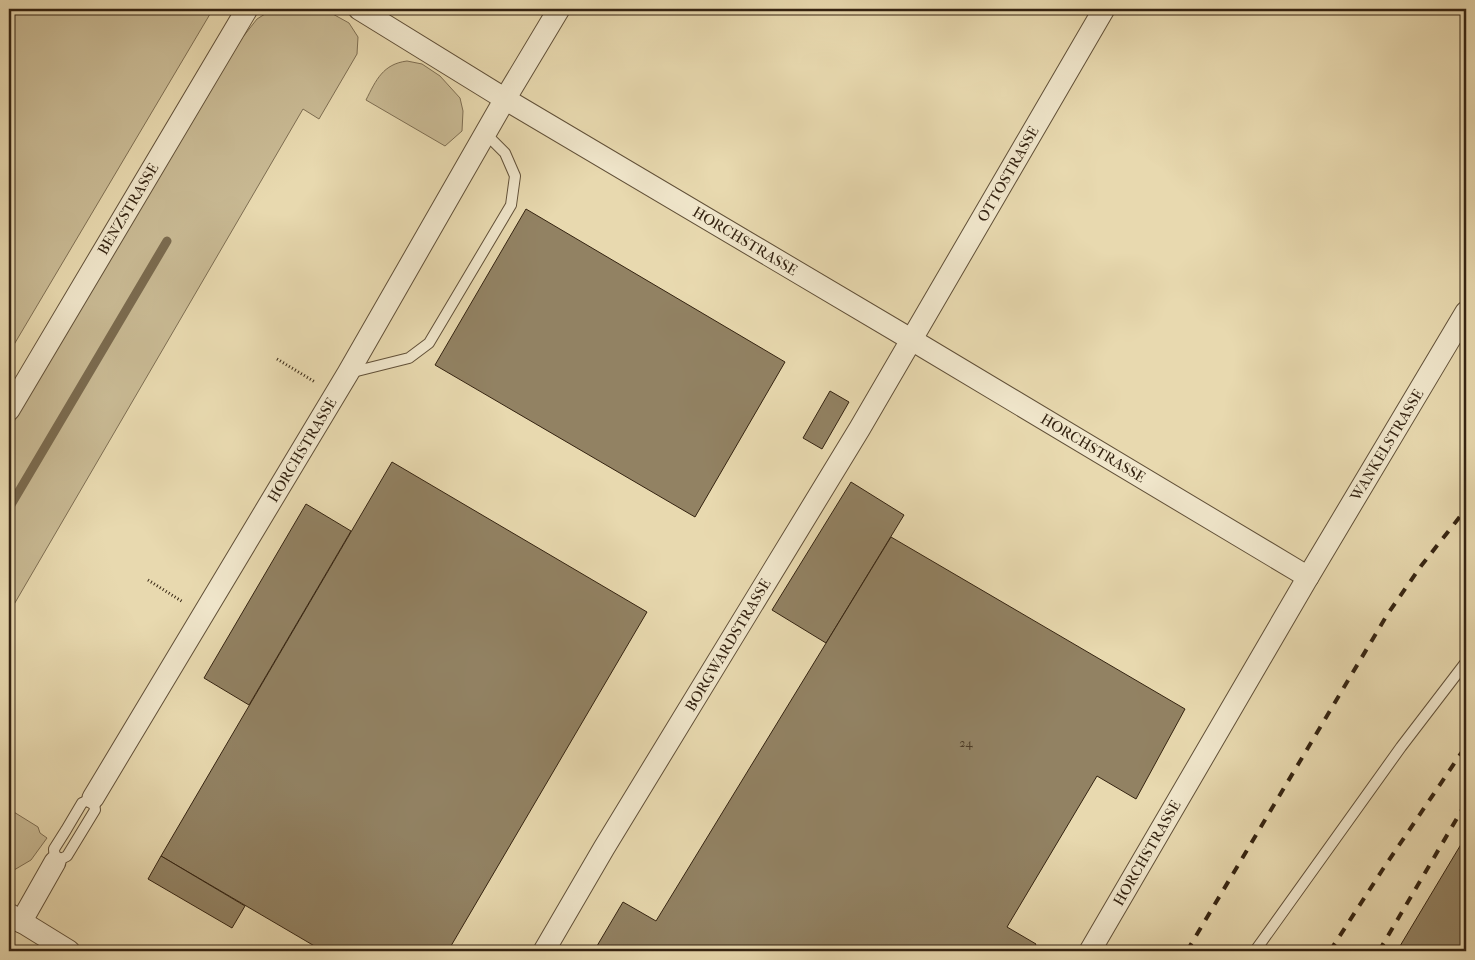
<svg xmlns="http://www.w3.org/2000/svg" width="1475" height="960" viewBox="0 0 1475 960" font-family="'IM FELL French Canon',serif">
<rect width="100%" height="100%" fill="#e8d9af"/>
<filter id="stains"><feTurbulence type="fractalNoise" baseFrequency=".004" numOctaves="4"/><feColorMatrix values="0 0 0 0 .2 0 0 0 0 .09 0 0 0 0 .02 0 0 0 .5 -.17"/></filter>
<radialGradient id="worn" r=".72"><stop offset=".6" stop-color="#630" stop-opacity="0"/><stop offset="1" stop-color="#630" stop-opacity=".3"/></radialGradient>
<g fill="#c9ba94" stroke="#7e6e52">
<path d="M 9,9 L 213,9 L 9,353 Z"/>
<path d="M 273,9 L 319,9 L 331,13 L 349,23 L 358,37 L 357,54 L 319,119 L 303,109 L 9,613 L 9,430 L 235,47 L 257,19 Z"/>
<path d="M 407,61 L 422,64 L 440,76 L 460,98 L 463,111 L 462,131 L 445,146 L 366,100 C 376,80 383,64 407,61 Z"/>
<path d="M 9,809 L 38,827 L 40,833 L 47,838 L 31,860 L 9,873 Z"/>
</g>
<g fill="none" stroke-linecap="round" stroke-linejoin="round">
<path stroke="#7b6b4f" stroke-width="9" d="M 9,508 L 167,241"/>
</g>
<g fill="#928263" stroke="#342311">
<path d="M 526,209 L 785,362 L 695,517 L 435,365 Z"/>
<path d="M 830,391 L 849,402 L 822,449 L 803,438 Z"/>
<path d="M 392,462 L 647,612 L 448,951 L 323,951 L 161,856 Z"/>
<path d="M 851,482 L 904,515 L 826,643 L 772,610 Z"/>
<path d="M 306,504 L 351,531 L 249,705 L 204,678 Z"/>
<path d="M 891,537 L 1185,709 L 1136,799 L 1097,776 L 1007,927 L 1036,944 L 1032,951 L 594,951 L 623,902 L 656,921 Z"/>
<path d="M 1466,836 L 1466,951 L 1397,951 Z"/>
<path d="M 161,856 L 245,906 L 232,928 L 148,879 Z"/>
</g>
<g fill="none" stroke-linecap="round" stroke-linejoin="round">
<defs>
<g id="service">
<path d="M 349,373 L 409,358 L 429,343 L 511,205 L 515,176 L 505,153 L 485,133"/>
<path d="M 93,798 L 95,810 L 67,856 L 55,862 L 54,849 L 66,830 L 82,803 Z"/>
<path d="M 1255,951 L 1401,747 L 1466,662"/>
</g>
<g id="minor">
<path d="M 359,9 L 505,99 L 559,9"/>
<path d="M 9,410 L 247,9"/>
<path d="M 1308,577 L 1466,312"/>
<path d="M 93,798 L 348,373 L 505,99 L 912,340 L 1308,577 L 1090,951"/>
<path d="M 9,914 L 69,951"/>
<path d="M 21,922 L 55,862"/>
<path d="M 544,951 L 604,848 L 860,428 L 1104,9"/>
</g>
</defs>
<use href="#service" stroke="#615038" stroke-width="12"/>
<use href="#minor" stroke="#615038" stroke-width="23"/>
<g stroke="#342311" stroke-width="3" stroke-dasharray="1 2.5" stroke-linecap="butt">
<path d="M 277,359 L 315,382"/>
<path d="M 148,580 L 183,602"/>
</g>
<use href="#service" stroke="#f0e6cb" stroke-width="10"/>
<use href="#minor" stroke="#f0e6cb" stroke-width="21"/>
<g stroke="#342311" stroke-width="4" stroke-dasharray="9 9" stroke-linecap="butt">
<path d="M 1187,951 L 1387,615 L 1421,566 L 1466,509"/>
<path d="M 1330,951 L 1383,869 L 1466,746"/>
<path d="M 1379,951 L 1466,803"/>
</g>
</g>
<g text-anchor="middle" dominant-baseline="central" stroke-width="4" stroke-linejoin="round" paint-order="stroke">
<g font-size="12" fill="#4c3b26">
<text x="966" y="743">24</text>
</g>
<g font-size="15" fill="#342311" stroke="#f0e6cb">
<text transform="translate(1008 174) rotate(-60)">OTTOSTRASSE</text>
<text transform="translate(128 209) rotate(-59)">BENZSTRASSE</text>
<text transform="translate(745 241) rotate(31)">HORCHSTRASSE</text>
<text transform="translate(1387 445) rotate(-59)">WANKELSTRASSE</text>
<text transform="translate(1093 448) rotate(31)">HORCHSTRASSE</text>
<text transform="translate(302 450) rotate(-59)">HORCHSTRASSE</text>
<text transform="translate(728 645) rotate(-59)">BORGWARDSTRASSE</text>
<text transform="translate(1147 853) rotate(-60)">HORCHSTRASSE</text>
</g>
</g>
<rect width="1475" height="960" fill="none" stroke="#e8d9af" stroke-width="30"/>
<rect x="10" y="10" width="1455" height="940" fill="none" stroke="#342311" stroke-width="2.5"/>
<rect x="15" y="15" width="1445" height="930" fill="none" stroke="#342311"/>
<rect width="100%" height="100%" filter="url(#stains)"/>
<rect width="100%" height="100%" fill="url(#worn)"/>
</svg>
